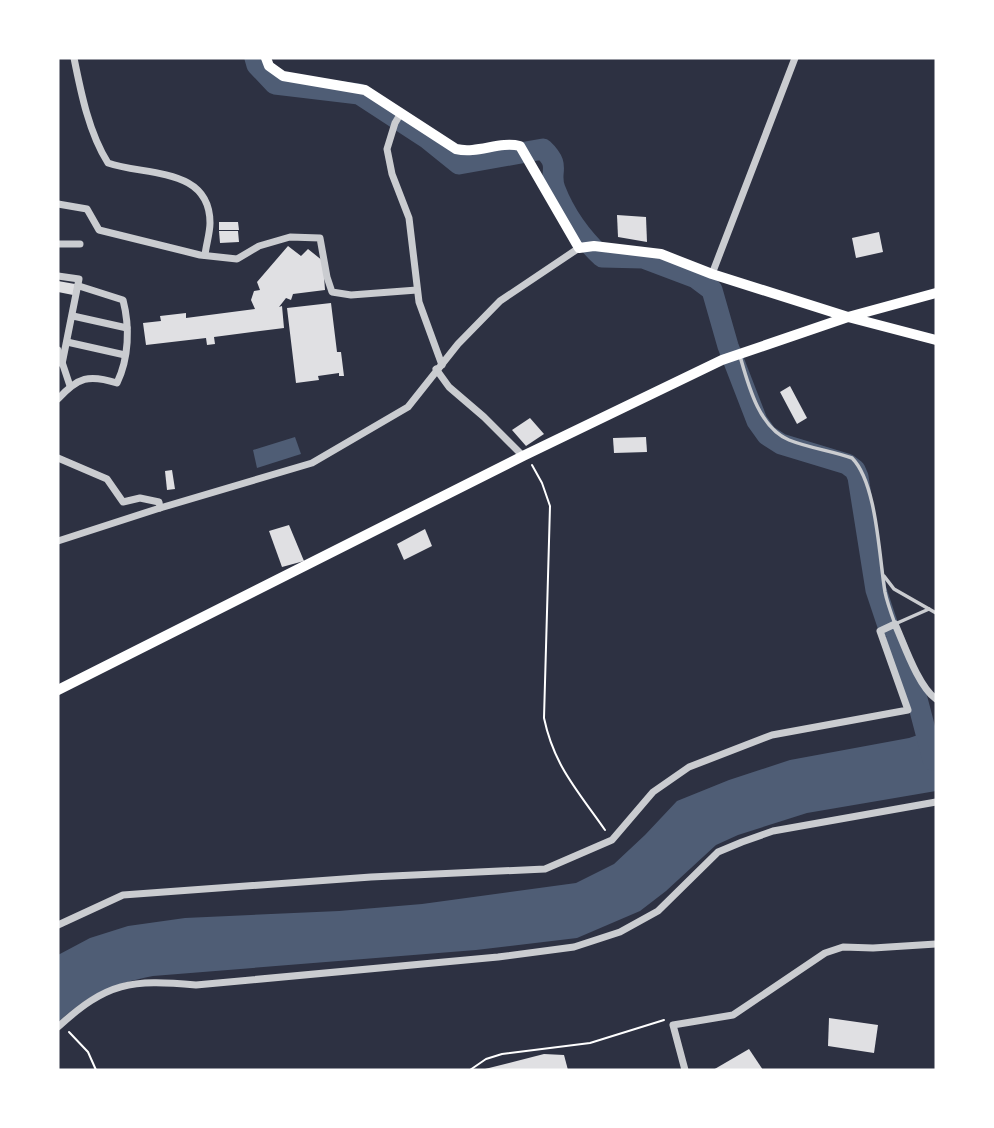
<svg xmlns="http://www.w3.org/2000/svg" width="994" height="1128" viewBox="0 0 994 1128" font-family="'Space Grotesk',sans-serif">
<rect width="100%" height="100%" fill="#2d3142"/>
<g fill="#4f5d75">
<path d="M 295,437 L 301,454 L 257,468 L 253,450 Z"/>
<path d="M 936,729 L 936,791 L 807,813 L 738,835 L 716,845 L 666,891 L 640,911 L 577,938 L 476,950 L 153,976 C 109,985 91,993 58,1022 L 58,955 L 90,938 L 128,926 L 185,918 L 339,911 L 422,904 L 576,883 L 614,864 L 645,835 L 677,801 L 729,780 L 790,760 L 909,738 Z"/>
</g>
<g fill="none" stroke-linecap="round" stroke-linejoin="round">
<g stroke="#4f5d75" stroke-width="21">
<path d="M 255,58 L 257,65 L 275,84 L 359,94 L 428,139 L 459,164 L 543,149 C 562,167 548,171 555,189 C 565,215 582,238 602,257 L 643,258 L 696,278 L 712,290 L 728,346 L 757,421 L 767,435 L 781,444 L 847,464 L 855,470 L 858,477 L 876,590 L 888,626"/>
<path d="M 895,642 L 916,695 L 933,760"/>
</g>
</g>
<g fill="#e0e0e3">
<path d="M 617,215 L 646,217 L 647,242 L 618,237 Z"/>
<path d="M 219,222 L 238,222 L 239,230 L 219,230 Z"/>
<path d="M 219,231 L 238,231 L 239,242 L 220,243 Z"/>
<path d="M 879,232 L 883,252 L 856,258 L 852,238 Z"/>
<path d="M 288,246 L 301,256 L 308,249 L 323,261 L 325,290 L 293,294 L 291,300 L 286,298 L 279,307 L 282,306 L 284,328 L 214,337 L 215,344 L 207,345 L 206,338 L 146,345 L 143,323 L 161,321 L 160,316 L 186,313 L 186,318 L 255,309 L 251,300 L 254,291 L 260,290 L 257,282 Z"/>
<path d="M 58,281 L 75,284 L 73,295 L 58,292 Z"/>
<path d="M 331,303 L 337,352 L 341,352 L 344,376 L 339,376 L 339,373 L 318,376 L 319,380 L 296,383 L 287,308 Z"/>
<path d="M 790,386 L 807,418 L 797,424 L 780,392 Z"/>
<path d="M 530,418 L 544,434 L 526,446 L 512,430 Z"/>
<path d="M 646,437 L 647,452 L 614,453 L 613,438 Z"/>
<path d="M 172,470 L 175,489 L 167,490 L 165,471 Z"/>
<path d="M 289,525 L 304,561 L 282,567 L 269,531 Z"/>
<path d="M 425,529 L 432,546 L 404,560 L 397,544 Z"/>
<path d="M 829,1018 L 878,1025 L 874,1053 L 828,1046 Z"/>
<path d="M 749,1049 L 763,1070 L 713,1070 Z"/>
<path d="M 544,1054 L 564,1055 L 568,1070 L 481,1070 Z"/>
</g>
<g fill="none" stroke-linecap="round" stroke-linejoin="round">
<g stroke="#fff" stroke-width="2">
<path d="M 532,465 L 542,483 L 550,506 L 544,718 C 554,766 578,791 605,830"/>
<path d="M 69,1032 L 88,1052 L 96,1070"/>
<path d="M 470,1070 L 486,1059 L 502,1054 L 590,1043 L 664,1020"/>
</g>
<g stroke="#caccd0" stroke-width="3.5">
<path d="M 740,356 C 748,384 759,428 789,440 C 809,448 832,451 852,458 C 877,483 879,557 885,592 C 887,602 891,613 895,624 L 929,609"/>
<path d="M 884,576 L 894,589 L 936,613"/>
</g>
<g stroke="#caccd0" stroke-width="7">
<path d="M 74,58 C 81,93 89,133 108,163 C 146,176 210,167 210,223 C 210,233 206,245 205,255"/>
<path d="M 401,113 L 395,123 L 387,149 L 392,174 L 409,218 L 419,302 L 442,365"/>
<path d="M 58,204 L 87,209 L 99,230 L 200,255 L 237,259 L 259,246 L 290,237 L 320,238 L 327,277 L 332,292 L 351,295 L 417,290"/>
<path d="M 58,244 L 80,244"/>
<path d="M 712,274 L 795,58"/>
<path d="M 58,276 L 79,279 L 62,364"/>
<path d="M 73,316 L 127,328"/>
<path d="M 67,342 L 125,355"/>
<path d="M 58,350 L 70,386"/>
<path d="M 436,369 L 449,387 L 484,417 L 523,456"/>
<path d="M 58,399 C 78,377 89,374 117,383 C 129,358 130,327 123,300 L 79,286"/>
<path d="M 58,458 L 107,479 L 123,502 L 140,498 L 159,502 L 160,508"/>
<path d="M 58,541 L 160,508 L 312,463 L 408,407 L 458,344 L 500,301 L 579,248"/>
<path d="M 58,925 L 123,895 L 371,877 L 545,869 L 612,840 L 653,792 L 689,767 L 772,735 L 908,710 L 880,631 L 895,624 C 904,644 918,686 936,699"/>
<path d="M 58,1027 C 107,982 131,979 196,985 L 498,957 L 574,947 L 620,932 L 658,911 L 718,852 L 742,842 L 773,831 L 936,802"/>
<path d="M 685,1070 L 673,1025 L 733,1015 L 825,953 L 843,947 L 873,948 L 936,944"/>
</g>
<g stroke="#fff" stroke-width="10">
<path d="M 266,58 L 269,66 L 283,76 L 365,90 L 456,149 C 478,154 499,141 520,146 L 579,248 L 594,246 L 661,254 L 712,274 L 848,317 L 936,340"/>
<path d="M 58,690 L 523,456 L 722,360 L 848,317 L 936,293"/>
</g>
</g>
<rect width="994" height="1128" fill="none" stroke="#ffffff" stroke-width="119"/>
</svg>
